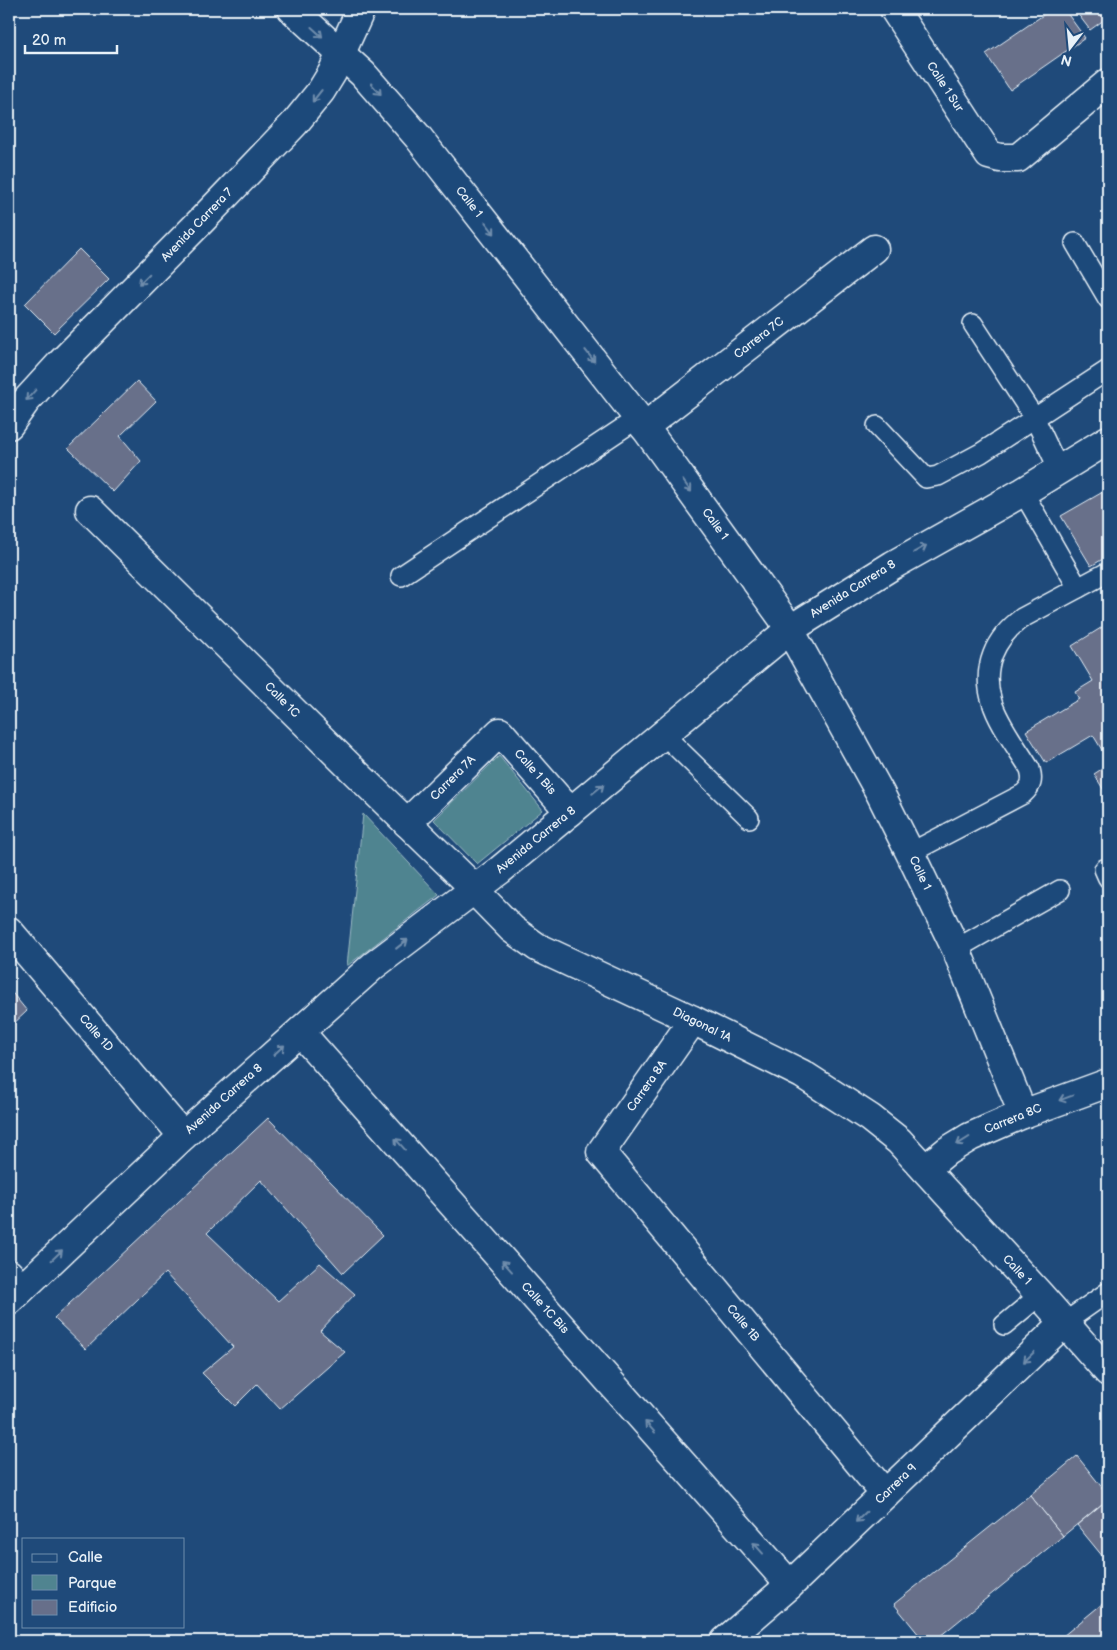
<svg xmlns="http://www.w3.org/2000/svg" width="1117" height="1650" viewBox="0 0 1117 1650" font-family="'Balsamiq Sans',sans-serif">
<rect width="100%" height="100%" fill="#1f4a7a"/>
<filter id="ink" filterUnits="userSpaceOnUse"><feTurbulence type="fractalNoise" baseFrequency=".02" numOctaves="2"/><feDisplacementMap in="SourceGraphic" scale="10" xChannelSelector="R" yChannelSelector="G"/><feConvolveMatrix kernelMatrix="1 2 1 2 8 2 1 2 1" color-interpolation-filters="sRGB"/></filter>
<g filter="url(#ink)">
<g fill="#508490" stroke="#9cbac4">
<path d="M 499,756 L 543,810 L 477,864 L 434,820 Z"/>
<path d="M 363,814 L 439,895 L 347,966 Z"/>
</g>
<g fill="#676f8a" stroke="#e8f1f8">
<path d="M 1052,9 L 1064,9 L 1085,38 L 1010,90 L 986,54 Z"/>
<path d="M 1074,9 L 1108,9 L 1108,17 L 1090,30 Z"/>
<path d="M 79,249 L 109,279 L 54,333 L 25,304 Z"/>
<path d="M 137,381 L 156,401 L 120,436 L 141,461 L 113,492 L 68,448 Z"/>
<path d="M 1108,489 L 1108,556 L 1091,566 L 1061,516 Z"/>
<path d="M 1104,626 L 1108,633 L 1108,760 L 1093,735 L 1046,763 L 1026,731 L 1079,699 L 1075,692 L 1093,681 L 1072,646 Z"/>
<path d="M 1108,765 L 1108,797 L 1094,774 Z"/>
<path d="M 9,989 L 27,1011 L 9,1028 Z"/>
<path d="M 268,1118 L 383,1235 L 343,1273 L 261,1180 L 207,1233 L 278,1301 L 320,1263 L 355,1294 L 320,1331 L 345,1352 L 280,1409 L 257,1384 L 235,1406 L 202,1373 L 233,1347 L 165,1273 L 86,1349 L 54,1318 Z"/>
<path d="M 1077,1456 L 1108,1495 L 1108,1499 L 1063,1536 L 1030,1495 Z"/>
<path d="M 1030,1495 L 1063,1536 L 934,1641 L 924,1641 L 894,1604 Z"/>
<path d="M 1108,1499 L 1108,1563 L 1077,1525 Z"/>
<path d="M 1108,1599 L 1108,1641 L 1057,1641 Z"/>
</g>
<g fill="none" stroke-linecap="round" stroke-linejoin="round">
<defs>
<g id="service">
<path d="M 1075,243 L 1108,299"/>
<path d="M 973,324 L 1035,419 L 1059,470"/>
<path d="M 877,426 L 926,478 L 938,476 L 981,453 L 1108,370"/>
<path d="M 1023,492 L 1078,588"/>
<path d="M 401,576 L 638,418"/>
<path d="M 664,735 L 749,818"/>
<path d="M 910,853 L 1023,794 C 1032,786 1033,780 1030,769 C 1018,749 998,723 992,702 C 981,667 995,638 1022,618 L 1108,572"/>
<path d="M 1104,869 L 1108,878"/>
<path d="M 956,949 L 1060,890"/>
<path d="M 1064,1323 L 1108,1292"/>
<path d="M 1004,1325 L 1040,1295"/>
</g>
<g id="minor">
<path d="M 894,9 L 989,155 L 1000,158 L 1018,158 L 1108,83"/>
<path d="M 644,427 L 874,249"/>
<path d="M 90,510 L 356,773 L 469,883 L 474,890"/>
<path d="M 407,823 L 500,732 L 570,812"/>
<path d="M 9,931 L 183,1136"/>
<path d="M 693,1020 L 601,1152 L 885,1494"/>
<path d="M 300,1032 L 790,1585"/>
<path d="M 1023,1114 L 1108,1083"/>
<path d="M 9,1274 L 13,1279"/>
<path d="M 725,1641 L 790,1585 L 1064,1323"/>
</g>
<g id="tertiary">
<path d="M 292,9 L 363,74 L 418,137 L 638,418 L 786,623 L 880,793 L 910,853 L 956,949 L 1023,1114 L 970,1137 L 947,1151 L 925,1169"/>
<path d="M 474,890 L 512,929 L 537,947 L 693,1020 L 802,1074 L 870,1118 L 899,1141 L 1040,1295 L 1108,1372"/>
</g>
<g id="secondary">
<path d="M 9,425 L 26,401 L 59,365 L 203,219 L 295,123 L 321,91 L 332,73 L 361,9"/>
<path d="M 9,1301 L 183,1136 L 373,966 L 500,870 L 789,630 L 893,565 L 1023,492 L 1108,440"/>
</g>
</defs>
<use href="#service" stroke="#e8f1f8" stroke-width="22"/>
<use href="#minor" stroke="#e8f1f8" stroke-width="31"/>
<use href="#tertiary" stroke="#e8f1f8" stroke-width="31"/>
<use href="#secondary" stroke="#e8f1f8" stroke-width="31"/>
<use href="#service" stroke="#1f4a7a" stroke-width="19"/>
<use href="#minor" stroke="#1f4a7a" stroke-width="28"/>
<use href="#tertiary" stroke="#1f4a7a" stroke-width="28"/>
<use href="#secondary" stroke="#1f4a7a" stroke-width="28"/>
</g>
<defs><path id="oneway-shaft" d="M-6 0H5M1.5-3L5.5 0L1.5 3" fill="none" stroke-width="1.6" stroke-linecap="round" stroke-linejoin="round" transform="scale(1.25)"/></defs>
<g stroke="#6f8dac">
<use href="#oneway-shaft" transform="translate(317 32) rotate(42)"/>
<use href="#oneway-shaft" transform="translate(376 89) rotate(48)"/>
<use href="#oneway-shaft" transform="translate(317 96) rotate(128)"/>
<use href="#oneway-shaft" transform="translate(490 228) rotate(52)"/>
<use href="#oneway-shaft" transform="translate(144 279) rotate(135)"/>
<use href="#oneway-shaft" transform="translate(590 356) rotate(52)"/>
<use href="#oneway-shaft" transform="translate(31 395) rotate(132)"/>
<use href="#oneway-shaft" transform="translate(687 486) rotate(54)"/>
<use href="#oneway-shaft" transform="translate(920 549) rotate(-29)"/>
<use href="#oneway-shaft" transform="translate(598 789) rotate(-39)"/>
<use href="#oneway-shaft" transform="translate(402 944) rotate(-38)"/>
<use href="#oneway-shaft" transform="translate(279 1050) rotate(-42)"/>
<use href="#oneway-shaft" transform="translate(1066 1098) rotate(160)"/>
<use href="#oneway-shaft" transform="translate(963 1141) rotate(148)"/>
<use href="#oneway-shaft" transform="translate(400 1144) rotate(-132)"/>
<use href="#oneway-shaft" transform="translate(57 1255) rotate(-44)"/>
<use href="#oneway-shaft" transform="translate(507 1266) rotate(-132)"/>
<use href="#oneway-shaft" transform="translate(1029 1357) rotate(136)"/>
<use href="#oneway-shaft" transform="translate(650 1427) rotate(-132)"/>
<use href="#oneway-shaft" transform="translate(861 1517) rotate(136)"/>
<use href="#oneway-shaft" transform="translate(758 1548) rotate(-132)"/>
</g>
</g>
<g text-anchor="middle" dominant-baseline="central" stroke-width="4" stroke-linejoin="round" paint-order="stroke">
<g font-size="12" fill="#e8f1f8" stroke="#1f4a7a">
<text transform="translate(945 87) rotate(57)">Calle 1 Sur</text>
<text transform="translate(469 202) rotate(52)">Calle 1</text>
<text transform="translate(197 225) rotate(-46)">Avenida Carrera 7</text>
<text transform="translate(759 338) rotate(-38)">Carrera 7C</text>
<text transform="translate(715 524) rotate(54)">Calle 1</text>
<text transform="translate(853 589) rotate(-32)">Avenida Carrera 8</text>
<text transform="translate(282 700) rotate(45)">Calle 1C</text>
<text transform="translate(535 772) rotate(48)">Calle 1 Bis</text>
<text transform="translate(453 778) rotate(-45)">Carrera 7A</text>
<text transform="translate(536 840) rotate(-39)">Avenida Carrera 8</text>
<text transform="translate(920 873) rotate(65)">Calle 1</text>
<text transform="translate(702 1025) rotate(26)">Diagonal 1A</text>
<text transform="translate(96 1033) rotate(49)">Calle 1D</text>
<text transform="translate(647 1086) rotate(-55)">Carrera 8A</text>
<text transform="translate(224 1099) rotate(-42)">Avenida Carrera 8</text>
<text transform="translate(1013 1119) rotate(-22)">Carrera 8C</text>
<text transform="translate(1017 1270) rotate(47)">Calle 1</text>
<text transform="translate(545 1308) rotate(48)">Calle 1C Bis</text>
<text transform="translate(743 1323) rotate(50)">Calle 1B</text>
<text transform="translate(896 1484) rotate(-44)">Carrera 9</text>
</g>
</g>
<rect width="1117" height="1650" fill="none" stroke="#1f4a7a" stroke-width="30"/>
<rect x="15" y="15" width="1087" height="1620" fill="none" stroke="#e8f1f8" stroke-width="2" filter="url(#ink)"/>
<rect x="22" y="1538" width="162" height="90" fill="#1f4a7a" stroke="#6f8dac"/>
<rect x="32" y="1554" width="25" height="8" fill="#1f4a7a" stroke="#6f8dac"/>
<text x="68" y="1562" font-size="15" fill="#e8f1f8">Calle</text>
<rect x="32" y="1575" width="25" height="15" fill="#508490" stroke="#6f8dac"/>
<text x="68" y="1588" font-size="15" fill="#e8f1f8">Parque</text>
<rect x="32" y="1600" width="25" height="15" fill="#676f8a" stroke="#6f8dac"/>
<text x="68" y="1612" font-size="15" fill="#e8f1f8">Edificio</text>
<g transform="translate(1070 48) rotate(196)" stroke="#1f4a7a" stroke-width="4" paint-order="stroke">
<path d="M0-4L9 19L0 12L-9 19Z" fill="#e8f1f8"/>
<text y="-8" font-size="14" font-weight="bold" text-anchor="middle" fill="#e8f1f8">N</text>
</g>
<path d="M25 45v8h92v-8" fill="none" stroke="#e8f1f8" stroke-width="2.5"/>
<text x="32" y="45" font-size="15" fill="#e8f1f8" stroke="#1f4a7a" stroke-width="4" paint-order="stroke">20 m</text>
</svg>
